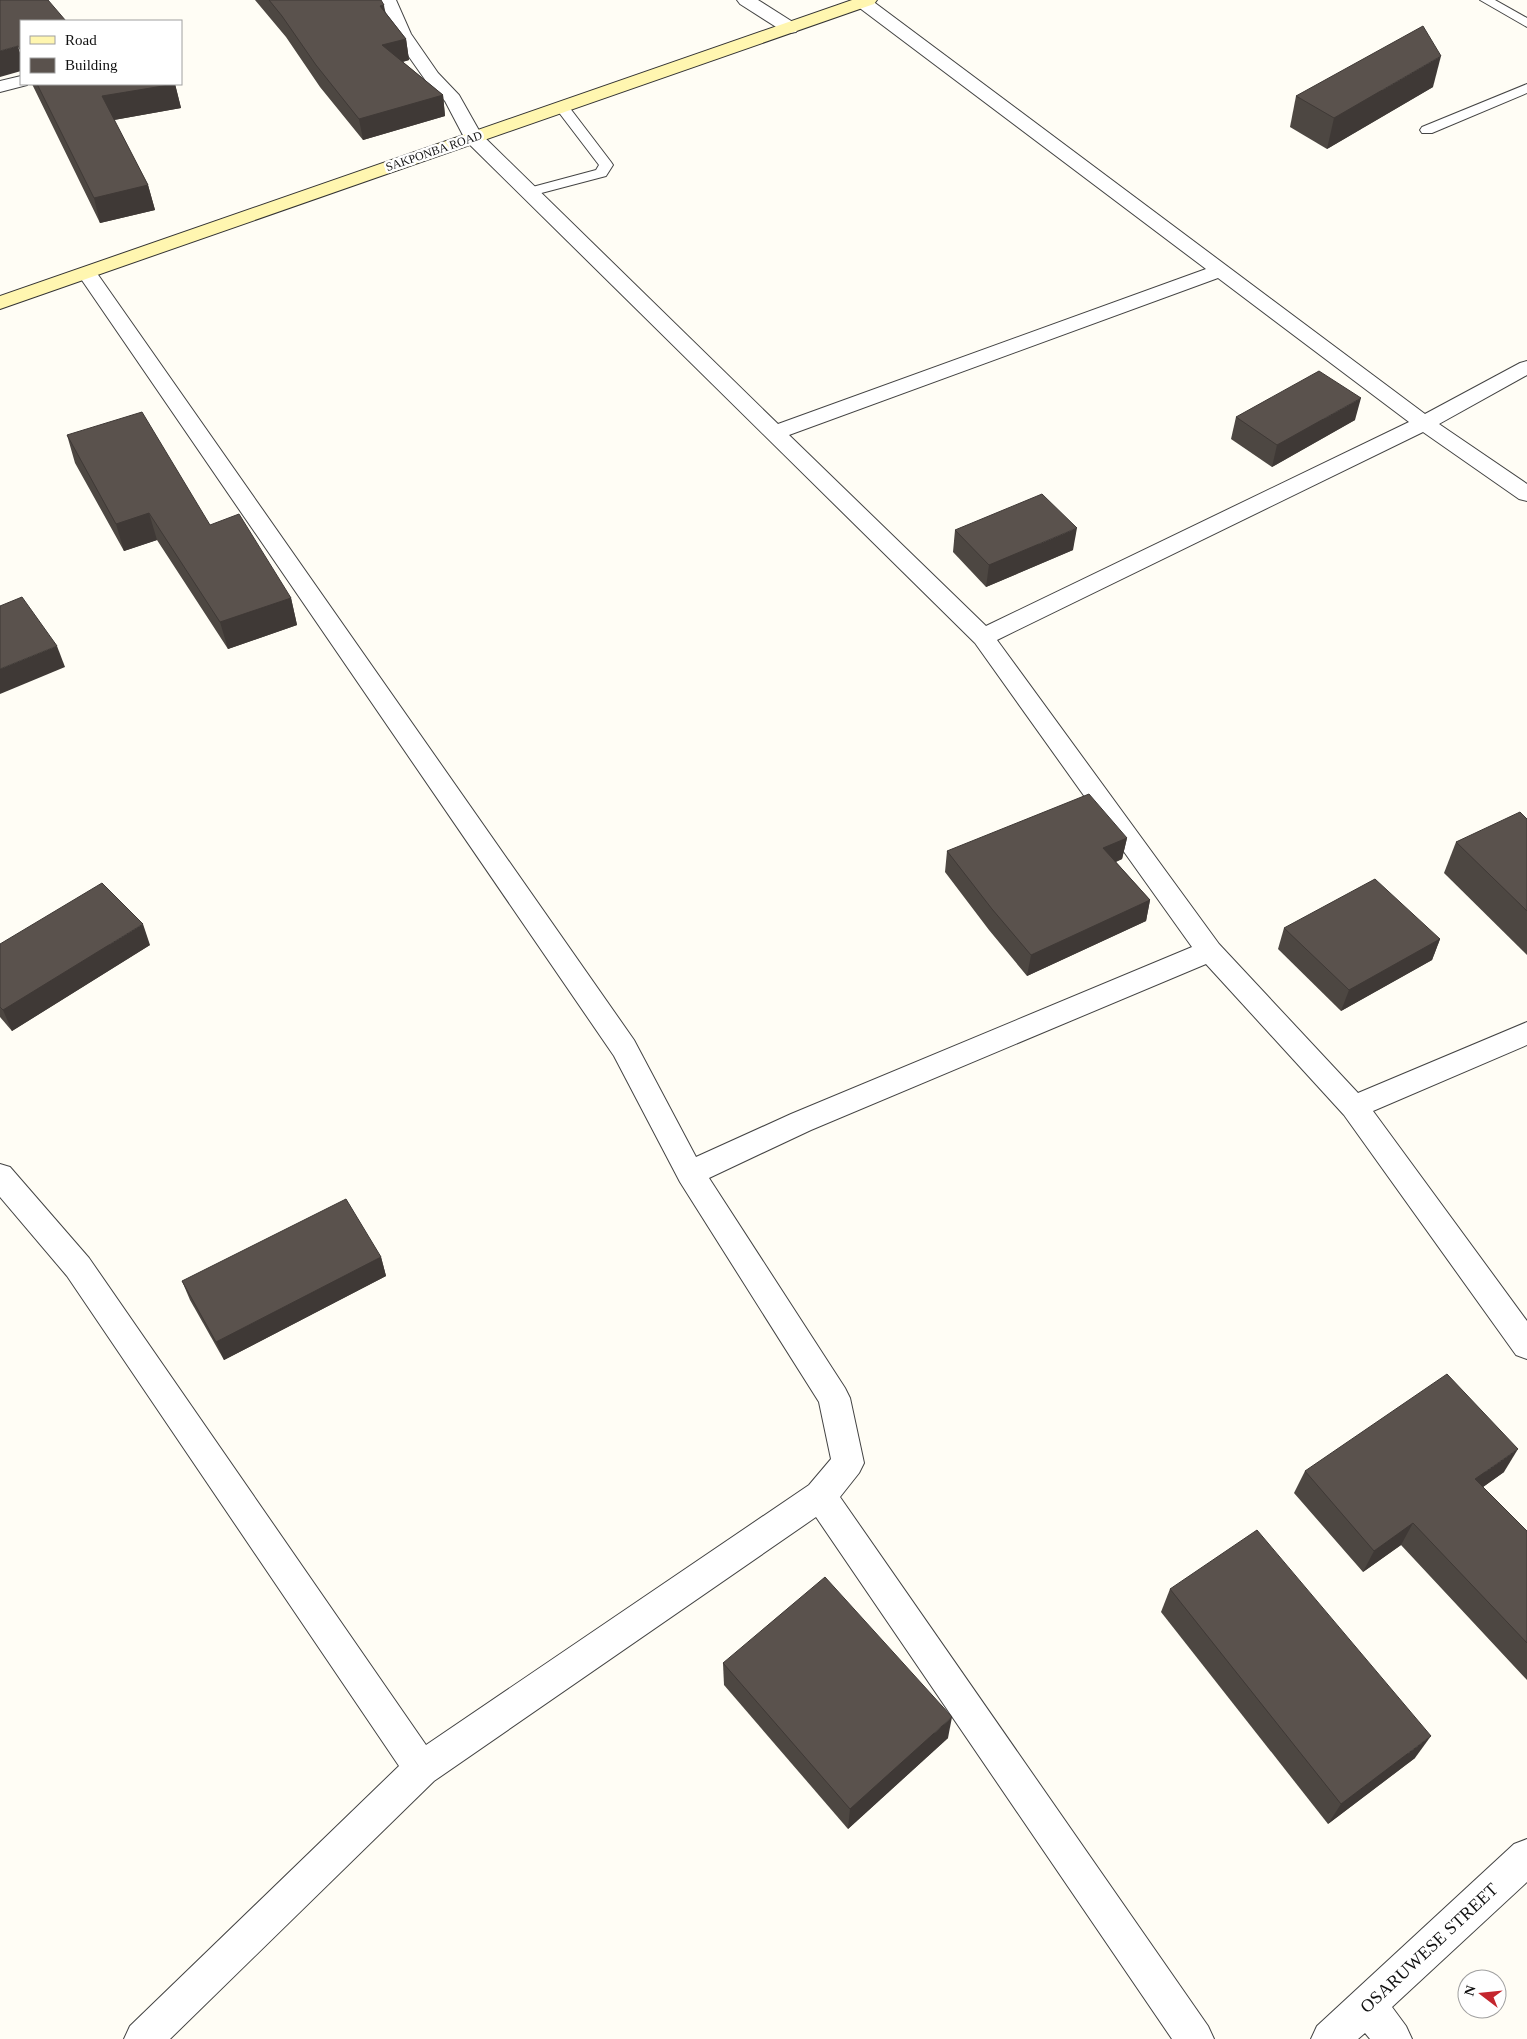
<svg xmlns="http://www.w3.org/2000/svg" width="1527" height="2039" viewBox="0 0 1527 2039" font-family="Georgia,serif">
<rect width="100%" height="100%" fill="#fffdf5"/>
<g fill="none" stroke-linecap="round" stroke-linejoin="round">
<defs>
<g id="service">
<path d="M 1480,0 L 1495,0 L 1527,18 L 1527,27 Z"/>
<path d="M 1527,84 L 1527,93 L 1432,133 L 1422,133 L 1420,130 L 1422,127 Z"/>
<path d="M 561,102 L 566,103 L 611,162 L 613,165 L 606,176 L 530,196 L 525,195 L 523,192 L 525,189 L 596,170 L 599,165 L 554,106 Z"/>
</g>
<g id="minor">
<path d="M 378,0 L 396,0 L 411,34 L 438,73 L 459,95 L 481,134 L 778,424 L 1206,269 L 857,6 L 854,2 L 856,0 L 871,0 L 1425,414 L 1520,363 L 1527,361 L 1527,375 L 1439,424 L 1527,484 L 1527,501 L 1519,499 L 1423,432 L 997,640 L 1219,944 L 1358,1093 L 1527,1022 L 1527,1045 L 1373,1111 L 1527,1321 L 1527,1359 L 1516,1355 L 1344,1115 L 1206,964 L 811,1130 L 709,1178 L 845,1388 L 850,1398 L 864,1463 L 859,1473 L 840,1497 L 1208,2026 L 1214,2039 L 1172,2039 L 816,1517 L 434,1781 L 170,2039 L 124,2039 L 130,2026 L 399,1766 L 67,1276 L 0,1197 L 0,1164 L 10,1167 L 89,1258 L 426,1745 L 809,1485 L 831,1459 L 819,1402 L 680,1182 L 614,1056 L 77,273 L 80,269 L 87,267 L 94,269 L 634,1040 L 696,1157 L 791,1114 L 1192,947 L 975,643 L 466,141 L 445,101 L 426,81 L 393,34 ZM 1218,278 L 1409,422 L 986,626 L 789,435 Z"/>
<path d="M 737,0 L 758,0 L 796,24 L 799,28 L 796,32 L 790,33 L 784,32 L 740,4 Z"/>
<path d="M 21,76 L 21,84 L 27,85 L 0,92 L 0,81 Z"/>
<path d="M 1527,1839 L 1527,1882 L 1392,2007 L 1406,2026 L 1412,2039 L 1370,2039 L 1365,2033 L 1358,2039 L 1311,2039 L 1317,2026 L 1514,1844 Z"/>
</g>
<path id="secondary" d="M 852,0 L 877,0 L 874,4 L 0,309 L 0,296 Z"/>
</defs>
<use href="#service" stroke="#444" stroke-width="2"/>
<use href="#minor" stroke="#444" stroke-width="2"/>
<use href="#secondary" stroke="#333" stroke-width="2"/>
<use href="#service" fill="#fff" fill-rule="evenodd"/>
<use href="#minor" fill="#fff" fill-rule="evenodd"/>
<use href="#secondary" fill="#fff6b0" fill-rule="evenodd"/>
</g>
<g fill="#4d4742">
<path d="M 255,0 L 381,0 L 386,13 L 406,39 L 409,60 L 403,62 L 443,95 L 445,116 L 363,140 L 320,87 L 286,37 Z"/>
<path d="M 32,84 L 175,84 L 181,108 L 114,120 L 148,185 L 155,210 L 100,223 Z"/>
<path d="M 1433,87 L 1327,149 L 1290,127 L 1296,96 Z"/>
<path d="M 1236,417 L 1355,420 L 1272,467 L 1231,439 Z"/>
<path d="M 67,435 L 210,525 L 291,598 L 297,625 L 228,649 L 157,540 L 124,551 L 75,463 Z"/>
<path d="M 955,530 L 1073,550 L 986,587 L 953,552 Z"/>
<path d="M 1527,819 L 1527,955 L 1444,873 L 1456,842 Z"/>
<path d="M 1127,838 L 1122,859 L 1116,862 L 1150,900 L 1146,921 L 1027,976 L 989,930 L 945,872 L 947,851 Z"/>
<path d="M 1284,928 L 1440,939 L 1432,960 L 1341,1011 L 1278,949 Z"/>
<path d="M 0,944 L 150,945 L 12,1031 L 0,1017 Z"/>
<path d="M 381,1257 L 386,1276 L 224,1360 L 190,1300 L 182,1281 Z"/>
<path d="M 1305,1471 L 1504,1472 L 1483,1487 L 1527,1531 L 1527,1680 L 1401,1545 L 1363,1572 L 1294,1493 Z"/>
<path d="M 1170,1589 L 1415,1758 L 1328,1824 L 1161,1612 Z"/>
<path d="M 723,1663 L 948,1738 L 848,1829 L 724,1685 Z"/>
</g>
<g fill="#3f3936">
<path d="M 384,5 L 387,26 L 380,6 Z"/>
<path d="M 406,39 L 409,60 L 385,66 L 382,45 Z"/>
<path d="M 18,46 L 21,56 L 21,71 L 0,77 L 0,51 Z"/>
<path d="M 1441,56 L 1433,87 L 1327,149 L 1334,118 Z"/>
<path d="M 175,84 L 181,108 L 108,121 L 102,96 Z"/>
<path d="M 443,95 L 445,116 L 363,140 L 359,119 Z"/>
<path d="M 148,185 L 155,210 L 100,223 L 94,198 Z"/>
<path d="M 1361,398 L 1355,420 L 1272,467 L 1277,445 Z"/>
<path d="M 149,513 L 157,540 L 124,551 L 116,524 Z"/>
<path d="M 1077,528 L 1073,550 L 986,587 L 989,565 Z"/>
<path d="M 291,598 L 297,625 L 228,649 L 220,622 Z"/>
<path d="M 57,646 L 65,667 L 0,694 L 0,669 Z"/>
<path d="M 1127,838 L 1122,859 L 1099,869 L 1103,848 Z"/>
<path d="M 1150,900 L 1146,921 L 1027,976 L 1031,955 Z"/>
<path d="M 143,924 L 150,945 L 12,1031 L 3,1010 Z"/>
<path d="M 1440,939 L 1432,960 L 1341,1011 L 1349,990 Z"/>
<path d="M 381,1257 L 386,1276 L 224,1360 L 216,1342 Z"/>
<path d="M 1518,1449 L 1504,1472 L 1462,1502 L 1475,1479 Z"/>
<path d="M 1413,1523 L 1401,1545 L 1363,1572 L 1374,1551 Z"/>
<path d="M 952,1717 L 948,1738 L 848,1829 L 850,1809 Z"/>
<path d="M 1431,1736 L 1415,1758 L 1328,1824 L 1341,1804 Z"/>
</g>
<g fill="#5a524d" stroke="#3f3936">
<path d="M 0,0 L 48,0 L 66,21 L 21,21 L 21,51 L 18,46 L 0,51 Z"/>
<path d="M 269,0 L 381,0 L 384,5 L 380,6 L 406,39 L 382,45 L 443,95 L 359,119 L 316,65 L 282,16 Z"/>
<path d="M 1423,26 L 1441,56 L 1334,118 L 1296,96 Z"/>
<path d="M 37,84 L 175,84 L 102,96 L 148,185 L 94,198 Z"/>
<path d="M 1319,371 L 1361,398 L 1277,445 L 1236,417 Z"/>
<path d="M 142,412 L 210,525 L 239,514 L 291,598 L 220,622 L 149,513 L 116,524 L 67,435 Z"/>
<path d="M 1042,494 L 1077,528 L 989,565 L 955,530 Z"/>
<path d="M 22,597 L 57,646 L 0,669 L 0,606 Z"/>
<path d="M 1089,794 L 1127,838 L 1103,848 L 1150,900 L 1031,955 L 992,909 L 947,851 Z"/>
<path d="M 1520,812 L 1527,819 L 1527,911 L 1456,842 Z"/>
<path d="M 1375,879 L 1440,939 L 1349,990 L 1284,928 Z"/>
<path d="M 102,883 L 143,924 L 3,1010 L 0,1007 L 0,944 Z"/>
<path d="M 346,1199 L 381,1257 L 216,1342 L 182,1281 Z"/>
<path d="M 1447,1374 L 1518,1449 L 1475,1479 L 1527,1531 L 1527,1643 L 1413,1523 L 1374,1551 L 1305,1471 Z"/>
<path d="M 1257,1530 L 1431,1736 L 1341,1804 L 1170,1589 Z"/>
<path d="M 825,1577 L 952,1717 L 850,1809 L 723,1663 Z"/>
</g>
<g text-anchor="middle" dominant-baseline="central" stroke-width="5" stroke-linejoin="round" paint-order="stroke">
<g font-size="12" fill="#111" stroke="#fff">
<text transform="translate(434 151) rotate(-19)">SAKPONBA ROAD</text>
</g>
<g font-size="18" fill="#111" stroke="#fff">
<text transform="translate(1429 1948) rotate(-43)">OSARUWESE STREET</text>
</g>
</g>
<rect x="20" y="20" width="162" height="65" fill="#ffffff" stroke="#a0a0a0"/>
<rect x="30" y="36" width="25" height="8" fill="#fff6b0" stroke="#a0a0a0"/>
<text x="65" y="45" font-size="15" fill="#111111">Road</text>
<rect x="30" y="58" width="25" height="15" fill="#5a524d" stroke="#a0a0a0"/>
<text x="65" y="70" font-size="15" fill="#111111">Building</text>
<g transform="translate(1482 1994) rotate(286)"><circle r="24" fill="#ffffff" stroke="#a0a0a0"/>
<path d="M0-4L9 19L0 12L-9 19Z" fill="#c4262e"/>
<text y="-8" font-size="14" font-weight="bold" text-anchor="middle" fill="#111111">N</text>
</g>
</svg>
